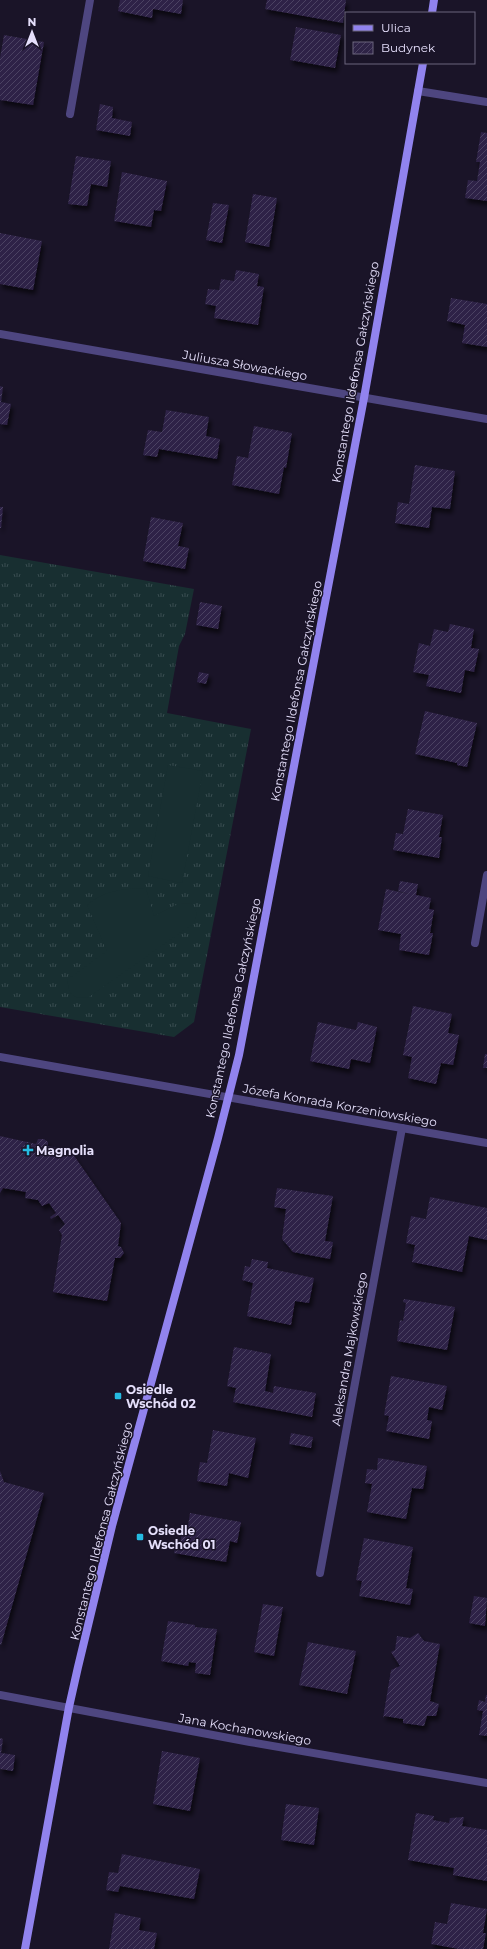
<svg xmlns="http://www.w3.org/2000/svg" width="487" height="1949" viewBox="0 0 487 1949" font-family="Montserrat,sans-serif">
<defs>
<pattern id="grass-tufts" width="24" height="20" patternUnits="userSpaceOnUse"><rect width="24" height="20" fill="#182f31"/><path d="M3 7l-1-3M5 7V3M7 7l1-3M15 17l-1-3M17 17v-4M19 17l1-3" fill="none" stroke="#394d50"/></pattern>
<pattern id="building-hatch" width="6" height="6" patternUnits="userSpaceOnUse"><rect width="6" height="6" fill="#2e2346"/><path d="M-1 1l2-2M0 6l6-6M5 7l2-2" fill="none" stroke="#4c4262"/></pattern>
<filter id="shadow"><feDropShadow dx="2.5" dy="4.5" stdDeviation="2" flood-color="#0009"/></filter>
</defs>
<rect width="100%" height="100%" fill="#1a1428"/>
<path fill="url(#grass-tufts)" d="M 0,555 L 194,589 L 185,634 L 179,646 L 167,713 L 251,729 L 194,1022 L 174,1037 L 0,1007 Z"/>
<g fill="#182f31">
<path d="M 168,765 L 203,771 L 182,883 L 148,876 Z"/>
<path d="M 146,888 L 154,916 L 180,903 L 192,904 L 197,913 L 194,923 L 89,997 C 74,1000 67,995 68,979 L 107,951 L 87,905 C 105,890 123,889 146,888 Z"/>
</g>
<g fill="url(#building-hatch)" filter="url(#shadow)">
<path d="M 120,0 L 183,0 L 181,14 L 153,9 L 152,18 L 118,11 Z"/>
<path d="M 267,0 L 346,0 L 343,23 L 265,9 Z"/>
<path d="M 296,27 L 341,35 L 335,68 L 290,60 Z"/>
<path d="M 4,35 L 44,42 L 33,105 L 0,100 L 0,58 Z"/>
<path d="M 100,104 L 113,107 L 112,118 L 132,122 L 130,136 L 96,130 Z"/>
<path d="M 481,132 L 487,133 L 487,201 L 465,198 L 468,180 L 477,181 L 480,162 L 476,162 Z"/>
<path d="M 76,156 L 111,161 L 107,187 L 91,184 L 87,206 L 68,204 Z"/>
<path d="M 122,172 L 167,181 L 161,211 L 154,210 L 151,227 L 114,221 Z"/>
<path d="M 253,194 L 277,198 L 269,247 L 245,242 Z"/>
<path d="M 213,203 L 229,205 L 222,243 L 206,240 Z"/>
<path d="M 0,233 L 42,241 L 33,290 L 0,284 Z"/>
<path d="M 236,270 L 259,274 L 257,286 L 264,287 L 258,325 L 214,318 L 216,306 L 205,304 L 208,289 L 219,290 L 221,279 L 234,281 Z"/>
<path d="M 451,298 L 487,304 L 487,347 L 462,343 L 465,325 L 447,321 Z"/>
<path d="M 0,386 L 3,387 L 1,402 L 11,404 L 7,425 L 0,424 Z"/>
<path d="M 166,410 L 209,417 L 206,436 L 220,439 L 217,459 L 159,449 L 157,457 L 143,455 L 148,430 L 162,432 Z"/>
<path d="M 254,426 L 292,433 L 286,468 L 284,467 L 279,494 L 232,485 L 237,456 L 248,458 Z"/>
<path d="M 415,465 L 455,471 L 450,509 L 432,507 L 429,528 L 395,523 L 398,502 L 409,504 Z"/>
<path d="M 0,507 L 3,507 L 1,528 L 0,528 Z"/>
<path d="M 151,517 L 183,523 L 178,546 L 189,548 L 185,569 L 143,561 Z"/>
<path d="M 200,602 L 222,606 L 218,629 L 196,625 Z"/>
<path d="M 450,624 L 474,629 L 471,648 L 479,649 L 474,672 L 465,670 L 461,693 L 426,686 L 429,675 L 413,672 L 419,643 L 430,646 L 434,629 L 448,632 Z"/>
<path d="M 199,672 L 209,674 L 206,684 L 197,682 Z"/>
<path d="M 425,711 L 477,723 L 467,767 L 457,765 L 457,763 L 415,754 Z"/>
<path d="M 408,809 L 443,815 L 439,837 L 442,837 L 439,858 L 393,850 L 396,833 L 403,834 Z"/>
<path d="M 400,881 L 418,884 L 416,895 L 431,898 L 429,909 L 434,910 L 430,933 L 433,933 L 429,955 L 399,950 L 401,934 L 378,930 L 386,889 L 409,894 L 398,891 Z"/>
<path d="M 413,1006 L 452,1014 L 448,1033 L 459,1035 L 453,1065 L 441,1063 L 436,1084 L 408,1078 L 412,1057 L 403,1055 Z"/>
<path d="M 318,1022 L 356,1030 L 358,1022 L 377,1027 L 370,1063 L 351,1059 L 349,1069 L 310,1061 Z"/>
<path d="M 485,1054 L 487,1054 L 487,1068 L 483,1068 Z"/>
<path d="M 0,1136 L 36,1144 L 38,1139 L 44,1139 L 48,1142 L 48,1146 L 70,1150 L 121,1223 L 118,1246 L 121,1247 L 124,1253 L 120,1258 L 115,1258 L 107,1301 L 53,1292 L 62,1235 L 59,1230 L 65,1224 L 58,1215 L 51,1219 L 50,1217 L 56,1213 L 49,1203 L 42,1206 L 38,1200 L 25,1198 L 26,1192 L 3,1188 L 0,1193 Z"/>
<path d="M 277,1188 L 333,1196 L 325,1241 L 333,1242 L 330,1259 L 293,1252 L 282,1239 L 286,1209 L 274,1207 Z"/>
<path d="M 430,1197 L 487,1208 L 487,1240 L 469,1236 L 462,1272 L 412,1262 L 415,1245 L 406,1243 L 411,1216 L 426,1219 Z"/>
<path d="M 252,1259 L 268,1262 L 267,1268 L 314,1278 L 309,1303 L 295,1301 L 291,1325 L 247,1316 L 253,1283 L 242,1280 L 245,1266 L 250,1267 Z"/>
<path d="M 404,1299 L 455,1307 L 447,1350 L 397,1341 L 400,1320 L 403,1321 L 406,1303 L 403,1302 Z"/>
<path d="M 234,1347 L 271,1354 L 265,1391 L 273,1393 L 274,1386 L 316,1393 L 312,1417 L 233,1402 L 236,1388 L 227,1386 Z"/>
<path d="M 391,1376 L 447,1386 L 442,1410 L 429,1407 L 427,1420 L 432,1421 L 429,1439 L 386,1431 L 389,1416 L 384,1415 Z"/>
<path d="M 213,1430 L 256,1438 L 248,1478 L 229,1473 L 227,1486 L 197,1481 L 200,1462 L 207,1463 Z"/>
<path d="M 291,1433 L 313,1437 L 311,1448 L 289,1444 Z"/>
<path d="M 378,1458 L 427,1466 L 423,1489 L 412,1488 L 406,1519 L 367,1512 L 372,1484 L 365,1483 L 367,1469 L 377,1470 Z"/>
<path d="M 0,1471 L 4,1482 L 44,1493 L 1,1645 L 0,1644 Z"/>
<path d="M 190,1513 L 241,1522 L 237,1543 L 230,1541 L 226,1562 L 174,1553 L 176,1544 L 180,1544 L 182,1532 L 187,1532 Z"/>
<path d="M 364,1538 L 413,1547 L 406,1588 L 413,1589 L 410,1605 L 359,1596 L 362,1581 L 356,1580 Z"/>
<path d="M 474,1596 L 487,1598 L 485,1626 L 469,1623 Z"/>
<path d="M 263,1604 L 283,1607 L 274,1656 L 254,1652 Z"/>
<path d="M 168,1621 L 195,1625 L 195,1627 L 217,1629 L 210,1675 L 195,1673 L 196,1663 L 189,1662 L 188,1666 L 161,1661 Z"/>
<path d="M 418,1633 L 424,1641 L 440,1644 L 430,1701 L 439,1704 L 436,1716 L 427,1716 L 424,1726 L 403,1723 L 403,1719 L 384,1716 L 383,1718 L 391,1670 L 400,1666 L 391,1652 L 395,1650 L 397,1636 L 410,1638 Z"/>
<path d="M 308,1642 L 356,1651 L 347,1694 L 299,1685 Z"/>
<path d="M 486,1695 L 487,1695 L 487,1736 L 479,1735 L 483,1711 L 477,1710 L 479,1700 L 485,1702 Z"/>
<path d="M 0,1738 L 3,1739 L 1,1753 L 15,1755 L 13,1771 L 0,1769 Z"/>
<path d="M 162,1751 L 200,1758 L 190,1811 L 153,1804 Z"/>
<path d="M 286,1804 L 319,1808 L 314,1845 L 281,1840 Z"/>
<path d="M 416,1813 L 434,1816 L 433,1820 L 449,1823 L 450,1818 L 464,1817 L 462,1826 L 487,1830 L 487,1881 L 453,1875 L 454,1868 L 408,1860 Z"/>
<path d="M 122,1854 L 200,1869 L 194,1899 L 120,1886 L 118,1892 L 106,1890 L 109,1872 L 118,1873 Z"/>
<path d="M 451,1903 L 487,1909 L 483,1933 L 486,1933 L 483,1949 L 459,1949 L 431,1944 L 435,1922 L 447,1924 Z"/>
<path d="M 115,1913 L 141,1918 L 139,1930 L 157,1933 L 154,1949 L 109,1949 Z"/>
</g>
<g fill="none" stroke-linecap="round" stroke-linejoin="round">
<path stroke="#4e4680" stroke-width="8" d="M 70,114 L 90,0"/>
<g stroke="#4e4680" stroke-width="8">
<path d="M 418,91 L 487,102"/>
<path d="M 0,334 L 487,419"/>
<path d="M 475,943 L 487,875"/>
<path d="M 0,1057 L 487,1143"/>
<path d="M 320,1573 L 402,1128"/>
<path d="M 0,1695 L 250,1742 L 487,1783"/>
</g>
<g stroke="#9183ee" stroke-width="8">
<path d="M 432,13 L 434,0"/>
<path d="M 25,1949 L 69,1707 L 78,1667 L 112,1526 L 218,1138 L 239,1055 L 364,398 L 423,63"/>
</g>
</g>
<g fill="#25bbe1" stroke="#1a1428" stroke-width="1.5">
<path d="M26 1144h4v4h4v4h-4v4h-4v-4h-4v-4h4z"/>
<rect x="114" y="1392" width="8" height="8" rx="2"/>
<rect x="136" y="1533" width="8" height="8" rx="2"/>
</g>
<g text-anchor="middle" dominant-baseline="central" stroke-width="3" stroke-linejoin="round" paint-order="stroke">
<g font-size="12" fill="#e5dffb" stroke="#1a1428">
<text transform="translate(245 365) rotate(10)">Juliusza Słowackiego</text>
<text transform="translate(355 372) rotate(-80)">Konstantego Ildefonsa Gałczyńskiego</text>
<text transform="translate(296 691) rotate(-79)">Konstantego Ildefonsa Gałczyńskiego</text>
<text transform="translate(233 1008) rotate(-78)">Konstantego Ildefonsa Gałczyńskiego</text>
<text transform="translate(340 1105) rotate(10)">Józefa Konrada Korzeniowskiego</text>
<text transform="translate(349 1349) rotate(-80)">Aleksandra Majkowskiego</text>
<text transform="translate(101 1531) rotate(-76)">Konstantego Ildefonsa Gałczyńskiego</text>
<text transform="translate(245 1729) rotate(10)">Jana Kochanowskiego</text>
</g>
<g font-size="12" font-weight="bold" fill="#e5dffb" stroke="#1a1428" text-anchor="start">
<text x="36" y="1150">Magnolia</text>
<text x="126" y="1389">Osiedle<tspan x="126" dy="14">Wschód 02</tspan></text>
<text x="148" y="1530">Osiedle<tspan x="148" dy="14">Wschód 01</tspan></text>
</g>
</g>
<rect x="345" y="12" width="130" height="52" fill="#1a1428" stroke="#6b657c"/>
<rect x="353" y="25" width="20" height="6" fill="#9183ee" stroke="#6b657c"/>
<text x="381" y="32" font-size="12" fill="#e5dffb">Ulica</text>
<rect x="353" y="42" width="20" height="12" fill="url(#building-hatch)" stroke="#6b657c"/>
<text x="381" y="52" font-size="12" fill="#e5dffb">Budynek</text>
<g transform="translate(32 32)" stroke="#1a1428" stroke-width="3" paint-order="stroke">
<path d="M0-3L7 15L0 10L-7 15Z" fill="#e5dffb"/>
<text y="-6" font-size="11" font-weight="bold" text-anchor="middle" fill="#e5dffb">N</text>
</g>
</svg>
